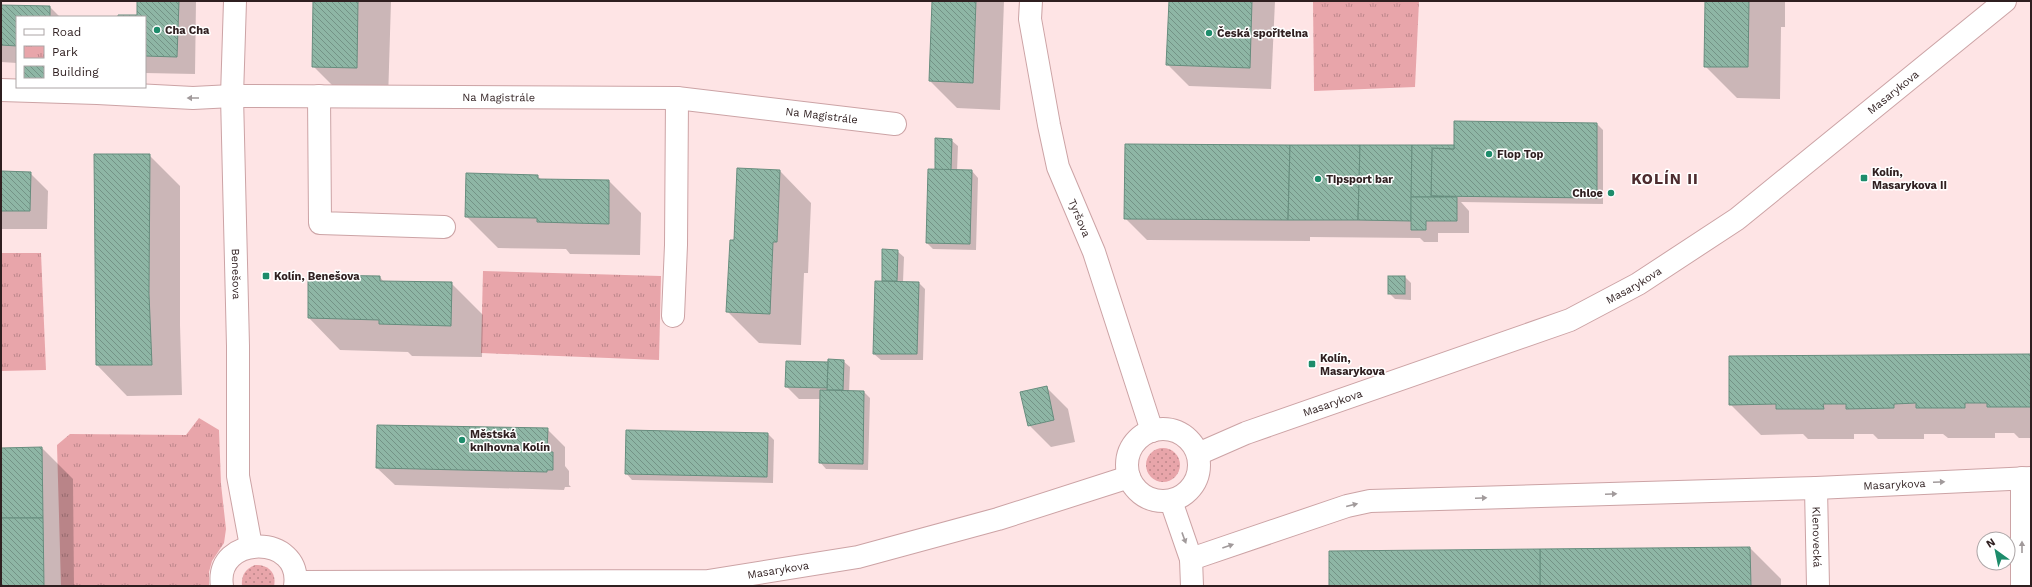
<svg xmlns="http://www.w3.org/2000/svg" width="2032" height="587" viewBox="0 0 2032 587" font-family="'Work Sans',sans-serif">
<defs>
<pattern id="grass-dots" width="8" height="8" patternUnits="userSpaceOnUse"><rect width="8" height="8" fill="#e8a5aa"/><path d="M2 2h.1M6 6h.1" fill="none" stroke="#bc868a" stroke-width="1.8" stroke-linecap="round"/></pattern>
<pattern id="park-tufts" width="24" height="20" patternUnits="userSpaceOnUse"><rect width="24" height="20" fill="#e8a5aa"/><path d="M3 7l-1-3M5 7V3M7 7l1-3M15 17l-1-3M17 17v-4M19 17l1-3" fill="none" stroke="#bc868a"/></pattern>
<pattern id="building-back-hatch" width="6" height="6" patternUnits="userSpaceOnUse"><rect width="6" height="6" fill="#8eb6a5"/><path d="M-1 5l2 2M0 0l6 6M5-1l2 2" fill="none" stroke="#749386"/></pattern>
</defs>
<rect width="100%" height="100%" fill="#fee4e5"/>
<g fill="url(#grass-dots)">
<circle cx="1163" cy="465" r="17"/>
<path d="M 255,565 C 268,564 277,573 274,586 L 242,586 C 241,576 245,569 255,565 Z"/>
</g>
<g fill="url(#park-tufts)">
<path d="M 1313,1 L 1419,1 L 1415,87 L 1314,91 Z"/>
<path d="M 1,253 L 41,253 L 46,370 L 1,371 Z"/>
<path d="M 483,271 L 661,276 L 659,360 L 481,353 Z"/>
<path d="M 199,418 L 219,430 L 221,484 L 226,529 L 224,543 L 212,561 L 209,572 L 209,586 L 61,586 L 57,445 L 70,434 L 186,435 Z"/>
</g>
<g fill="#0003">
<path d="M 138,1 L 196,1 L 195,74 L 145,73 L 145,17 L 119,17 L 138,16 Z"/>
<path d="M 314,1 L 391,1 L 388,100 L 345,98 L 313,66 Z"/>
<path d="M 933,1 L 1004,1 L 1000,110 L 957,108 L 930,81 Z"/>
<path d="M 1170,1 L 1275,1 L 1271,89 L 1189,86 L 1167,64 Z"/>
<path d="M 1706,1 L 1785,1 L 1785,27 L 1781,27 L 1780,99 L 1737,98 L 1705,66 Z"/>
<path d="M 1,6 L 50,7 L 60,17 L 17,17 L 17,63 L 1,62 Z"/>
<path d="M 1597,124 L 1603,130 L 1603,204 L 1461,202 L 1469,211 L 1469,233 L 1438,233 L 1438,242 L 1424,242 L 1420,238 L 1310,237 L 1310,241 L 1147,240 L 1125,218 L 1453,146 Z"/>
<path d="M 951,140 L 958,146 L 957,171 L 972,171 L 978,178 L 976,250 L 933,249 L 927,243 Z"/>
<path d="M 149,155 L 180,186 L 180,325 L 182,395 L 127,396 L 97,365 Z"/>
<path d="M 780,171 L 811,203 L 808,273 L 804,273 L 801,345 L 759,343 L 727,311 L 734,241 Z"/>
<path d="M 1,172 L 30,173 L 48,191 L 47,229 L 1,229 Z"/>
<path d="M 537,176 L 542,180 L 609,181 L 641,213 L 640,255 L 570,254 L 566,249 L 498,248 L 466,216 Z"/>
<path d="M 883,250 L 897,251 L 904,257 L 903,282 L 919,283 L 925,289 L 923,360 L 881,360 L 874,354 L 883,282 Z"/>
<path d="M 309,276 L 380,277 L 384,282 L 451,283 L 483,315 L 482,357 L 412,356 L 408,352 L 340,350 L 309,318 Z"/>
<path d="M 1405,277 L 1411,283 L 1411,300 L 1395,299 L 1389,293 Z"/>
<path d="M 2031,355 L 2031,438 L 2019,438 L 2014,433 L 1995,433 L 1995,438 L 1948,438 L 1943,434 L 1924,434 L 1924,439 L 1878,439 L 1873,434 L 1854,434 L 1854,439 L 1808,439 L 1803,434 L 1761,435 L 1730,404 Z"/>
<path d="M 843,361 L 850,367 L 849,392 L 864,392 L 870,398 L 868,470 L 826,469 L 820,462 L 821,399 L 799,399 L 786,386 L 829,363 Z"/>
<path d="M 1046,387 L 1068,409 L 1075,442 L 1051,447 L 1029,425 Z"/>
<path d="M 547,429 L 565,447 L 565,466 L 569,471 L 569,485 L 571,487 L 565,487 L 564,490 L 395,485 L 377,468 Z"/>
<path d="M 768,434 L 774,440 L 773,483 L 632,480 L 626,473 Z"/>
<path d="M 42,448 L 73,479 L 74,586 L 1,586 L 1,449 Z"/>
<path d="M 1750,548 L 1781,579 L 1781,586 L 1330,586 L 1330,552 Z"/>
</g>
<g fill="url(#building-back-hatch)" stroke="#678d7e">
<path d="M 137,1 L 179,1 L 177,57 L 145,56 L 145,17 L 118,17 L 118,15 L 137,15 Z"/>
<path d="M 313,1 L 358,1 L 357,68 L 312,67 Z"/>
<path d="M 932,1 L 976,1 L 973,83 L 929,81 Z"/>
<path d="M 1169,1 L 1252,1 L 1250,68 L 1166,65 Z"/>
<path d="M 1705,1 L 1749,1 L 1748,67 L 1704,67 Z"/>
<path d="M 1,5 L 50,6 L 50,17 L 17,17 L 17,46 L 1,45 Z"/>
<path d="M 1454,121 L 1597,123 L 1597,198 L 1431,196 L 1432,148 L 1454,149 Z"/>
<path d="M 935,138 L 952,139 L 951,170 L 935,170 Z"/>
<path d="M 1125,144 L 1290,145 L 1288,220 L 1124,219 Z"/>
<path d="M 1290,145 L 1360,145 L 1358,220 L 1288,220 Z"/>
<path d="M 1360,145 L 1412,145 L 1411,221 L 1358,220 Z"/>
<path d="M 1412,145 L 1454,145 L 1454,149 L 1432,148 L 1431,196 L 1453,197 L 1411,197 Z"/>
<path d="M 94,154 L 150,154 L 149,294 L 152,365 L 96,365 Z"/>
<path d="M 737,168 L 780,170 L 777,242 L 773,242 L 770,314 L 726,312 L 730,240 L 734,240 Z"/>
<path d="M 928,169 L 972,170 L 970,244 L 926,243 Z"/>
<path d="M 1,171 L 31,172 L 30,211 L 1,211 Z"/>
<path d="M 466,173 L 538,175 L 538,179 L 609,180 L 609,224 L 537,222 L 537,218 L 465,217 Z"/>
<path d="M 1411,197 L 1457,197 L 1457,221 L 1426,221 L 1426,230 L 1411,230 Z"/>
<path d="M 882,249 L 898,250 L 897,281 L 882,281 Z"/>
<path d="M 308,275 L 380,276 L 380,281 L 452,282 L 451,326 L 379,324 L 379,320 L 308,318 Z"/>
<rect x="1388" y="276" width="17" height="18"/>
<path d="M 875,281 L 919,282 L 917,354 L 873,354 Z"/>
<path d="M 2031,354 L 2031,407 L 1987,407 L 1987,403 L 1965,403 L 1965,408 L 1916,408 L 1916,403 L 1894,404 L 1894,408 L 1846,409 L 1846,404 L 1823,404 L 1824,409 L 1776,409 L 1776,404 L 1729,405 L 1729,356 Z"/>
<path d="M 828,359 L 844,360 L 843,390 L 827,390 Z"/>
<path d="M 786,361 L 828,362 L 827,388 L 785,387 Z"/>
<path d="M 1047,386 L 1054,420 L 1028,426 L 1020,392 Z"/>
<path d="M 820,390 L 864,391 L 863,464 L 819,463 Z"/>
<path d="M 377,425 L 548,428 L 547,452 L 553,452 L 553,470 L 547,470 L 547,472 L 376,468 Z"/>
<path d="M 626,430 L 768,433 L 767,477 L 625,474 Z"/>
<path d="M 42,447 L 43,518 L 1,518 L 1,448 Z"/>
<path d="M 1,518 L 43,518 L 44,586 L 1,586 Z"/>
<path d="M 1750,547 L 1751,586 L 1540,586 L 1540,549 Z"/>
<path d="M 1540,549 L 1540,586 L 1329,586 L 1329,551 Z"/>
</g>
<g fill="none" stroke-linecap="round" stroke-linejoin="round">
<defs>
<g id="minor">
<path id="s1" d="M 235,1 L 232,96 L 238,346 L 238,476 L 251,546"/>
<path id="s2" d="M 1031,1 L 1030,19 L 1049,125 L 1058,167 L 1094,252 L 1152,431"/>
<path id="s3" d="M 1,90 L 97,93 L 193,98 L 232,96 L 677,98 L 895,124"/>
<path d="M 319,96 L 320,223 L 444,227"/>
<path d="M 673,316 L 676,245 L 677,98"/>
<circle cx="1163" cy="465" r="36"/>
<path id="s4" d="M 1198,454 L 1246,433 L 1570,320 L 1638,284 L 1737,219 L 2005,1"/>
<path id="s5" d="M 1816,488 L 1818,586"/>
<path d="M 1171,501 L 1191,559 L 1192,586"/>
<path id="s6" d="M 1191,559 L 1347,506 L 1370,501 L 1816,488 L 2031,478"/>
<path id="s7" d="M 296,582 L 708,581 L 858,557 L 998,519 L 1129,477"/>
<path d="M 222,586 C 214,534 303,533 295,586"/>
<path d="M 2022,586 L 2022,478"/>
</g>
</defs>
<use href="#minor" stroke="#cca3a5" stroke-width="24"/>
<use href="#minor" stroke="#fff" stroke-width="22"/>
</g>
<defs><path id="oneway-solid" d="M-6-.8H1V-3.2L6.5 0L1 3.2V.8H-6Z"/></defs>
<g fill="#a19a9b">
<use href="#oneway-solid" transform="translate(193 98) rotate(-180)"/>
<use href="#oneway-solid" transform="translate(1939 482) rotate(-3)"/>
<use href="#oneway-solid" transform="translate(1611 494) rotate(-2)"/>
<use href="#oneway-solid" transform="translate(1481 498) rotate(-2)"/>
<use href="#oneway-solid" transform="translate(1352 505) rotate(-14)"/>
<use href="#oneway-solid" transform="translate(1184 538) rotate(70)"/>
<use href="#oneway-solid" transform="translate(1228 546) rotate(-19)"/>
<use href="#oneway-solid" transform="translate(2022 547) rotate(-90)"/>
</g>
<g fill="#1d8c6b" stroke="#fff" stroke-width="1.5">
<circle cx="157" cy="30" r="4"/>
<circle cx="1209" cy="33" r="4"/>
<circle cx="1489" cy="154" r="4"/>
<rect x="1860" y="174" width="8" height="8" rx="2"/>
<circle cx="1318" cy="179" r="4"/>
<circle cx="1611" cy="193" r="4"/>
<rect x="262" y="272" width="8" height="8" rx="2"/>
<rect x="1308" y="360" width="8" height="8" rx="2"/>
<circle cx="462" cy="440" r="4"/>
</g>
<g text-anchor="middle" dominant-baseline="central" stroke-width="3" stroke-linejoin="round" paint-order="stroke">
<g font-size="11" font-weight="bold" fill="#2f1f20" stroke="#fff" text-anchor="start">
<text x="165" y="30">Cha Cha</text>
<text x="1217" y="33">Česká spořitelna</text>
<text x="1497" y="154">Flop Top</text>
<text x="1872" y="172">Kolín,<tspan x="1872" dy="13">Masarykova II</tspan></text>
<text x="1326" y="179">Tipsport bar</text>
<text x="1603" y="193" text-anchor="end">Chloe</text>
<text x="274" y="276">Kolín, Benešova</text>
<text x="1320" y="358">Kolín,<tspan x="1320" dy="13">Masarykova</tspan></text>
<text x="470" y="434">Městská<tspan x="470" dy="13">knihovna Kolín</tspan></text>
</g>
<g font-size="11" fill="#2f1f20" stroke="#fff">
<text stroke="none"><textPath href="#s4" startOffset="792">Masarykova</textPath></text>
<text stroke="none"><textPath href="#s3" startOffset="498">Na Magistrále</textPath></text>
<text stroke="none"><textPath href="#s3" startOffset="822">Na Magistrále</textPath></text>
<text stroke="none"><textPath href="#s2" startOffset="224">Tyršova</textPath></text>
<text stroke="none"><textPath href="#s1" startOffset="273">Benešova</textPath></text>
<text stroke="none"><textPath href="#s4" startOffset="468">Masarykova</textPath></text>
<text stroke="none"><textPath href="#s4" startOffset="144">Masarykova</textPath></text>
<text stroke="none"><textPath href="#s6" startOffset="713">Masarykova</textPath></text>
<text stroke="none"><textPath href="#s5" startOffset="49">Klenovecká</textPath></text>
<text stroke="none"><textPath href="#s7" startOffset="483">Masarykova</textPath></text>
</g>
<g font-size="15" font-weight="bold" letter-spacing="1" fill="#4d2c2f" stroke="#fff">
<text x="1665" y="179">KOLÍN II</text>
</g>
</g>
<rect width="2032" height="587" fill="none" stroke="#2f1f20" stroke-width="4"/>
<rect x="16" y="16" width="130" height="72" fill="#ffffff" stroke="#aca5a6"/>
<rect x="24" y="29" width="20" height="6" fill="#ffffff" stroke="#aca5a6"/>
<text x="52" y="36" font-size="12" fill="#2f1f20">Road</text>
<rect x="24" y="46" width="20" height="12" fill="url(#park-tufts)" stroke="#aca5a6"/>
<text x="52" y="56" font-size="12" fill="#2f1f20">Park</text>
<rect x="24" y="66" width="20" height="12" fill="url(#building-back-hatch)" stroke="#aca5a6"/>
<text x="52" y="76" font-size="12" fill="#2f1f20">Building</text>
<g transform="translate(1996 551) rotate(327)"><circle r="19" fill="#ffffff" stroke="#aca5a6"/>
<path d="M0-3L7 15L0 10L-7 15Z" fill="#1d8c6b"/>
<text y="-6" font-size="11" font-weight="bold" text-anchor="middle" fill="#2f1f20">N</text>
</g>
</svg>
